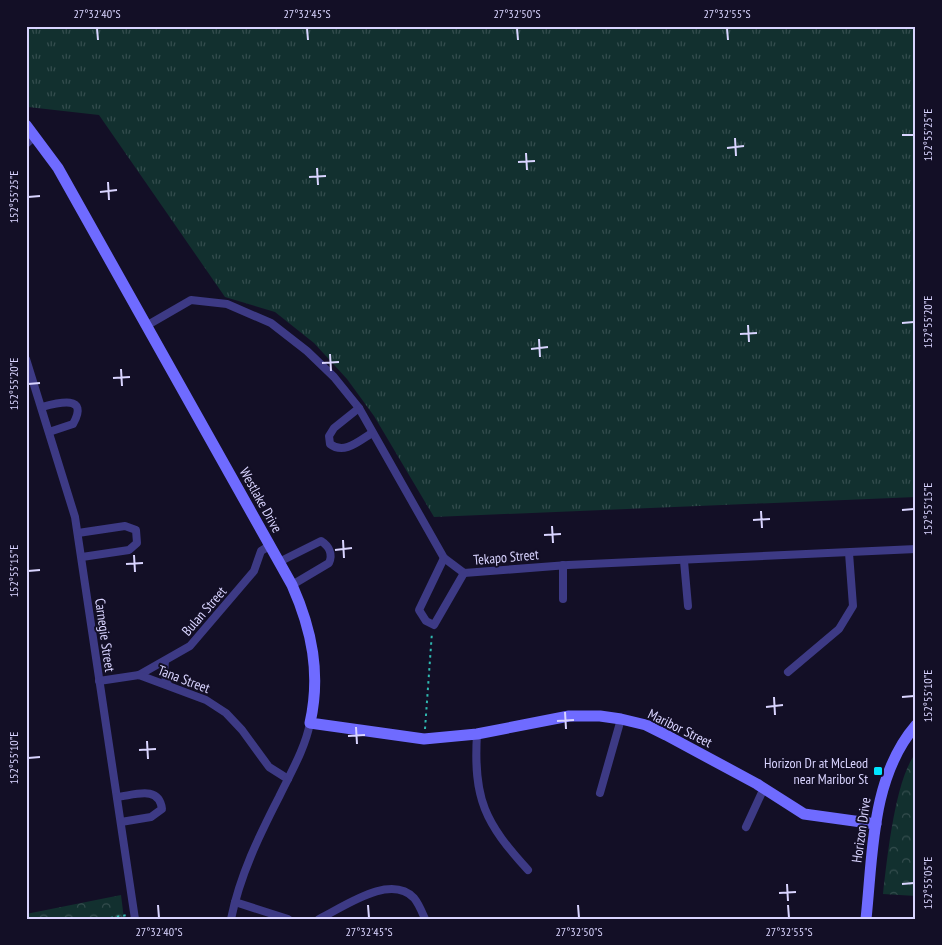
<svg xmlns="http://www.w3.org/2000/svg" width="942" height="945" viewBox="0 0 942 945" font-family="'PT Sans Narrow',sans-serif">
<defs>
<pattern id="grass-tufts" width="24" height="20" patternUnits="userSpaceOnUse" patternTransform="scale(1.25)"><rect width="24" height="20" fill="#12302f"/><path d="M3 7l-1-3M5 7V3M7 7l1-3M15 17l-1-3M17 17v-4M19 17l1-3" fill="none" stroke="#344d4e"/></pattern>
<pattern id="park-crowns" width="20" height="18" patternUnits="userSpaceOnUse" patternTransform="scale(1.25)"><rect width="20" height="18" fill="#12302f"/><path d="M2 6a3 3 0 1 1 6 0M12 15a3 3 0 1 1 6 0" fill="none" stroke="#344d4e"/></pattern>
</defs>
<rect width="100%" height="100%" fill="#130f26"/>
<path fill="url(#grass-tufts)" d="M 26,26 L 916,26 L 916,497 L 434,517 L 374,416 L 347,379 L 314,343 L 275,312 L 225,297 L 99,115 L 28,107 Z"/>
<g fill="url(#park-crowns)">
<path d="M 916,753 L 916,896 L 883,894 C 887,860 895,778 916,753 Z"/>
<path d="M 121,895 L 124,919 L 26,919 L 26,914 Z"/>
</g>
<g fill="none" stroke-linecap="round" stroke-linejoin="round">
<g stroke="#2fb8b0" stroke-width="2" stroke-dasharray="2.5 4" stroke-linecap="butt">
<path d="M 425,729 L 432,632"/>
<path d="M 104,919 L 127,915"/>
</g>
<g stroke="#3d3a85" stroke-width="8">
<path d="M 26,144 L 35,136"/>
<path d="M 146,326 L 191,300 L 227,304 L 271,323 L 307,351 L 334,377 L 359,408 L 444,558 L 464,573 L 568,565 L 916,549"/>
<path d="M 26,359 L 75,517 L 135,919"/>
<path d="M 42,407 C 57,403 90,394 73,424 L 49,432"/>
<path d="M 359,408 L 334,428 L 329,436 L 330,444 C 344,455 359,441 372,433"/>
<path d="M 78,533 L 125,526 L 136,530 L 137,543 L 129,550 L 82,557"/>
<path d="M 444,558 L 419,610 L 426,621 L 434,625 L 464,573"/>
<path d="M 684,561 L 688,606"/>
<path d="M 279,562 L 321,541 C 329,546 333,554 329,563 L 292,585"/>
<path d="M 563,565 L 563,599"/>
<path d="M 165,661 L 164,673 L 168,685"/>
<path d="M 788,672 L 839,629 L 853,606 L 849,553"/>
<path d="M 139,675 L 190,646 L 254,571 L 261,551 L 269,546"/>
<path d="M 99,681 L 139,675 L 206,700 L 226,713 L 242,730 L 269,767 L 288,779"/>
<path d="M 477,734 C 473,799 485,823 528,870"/>
<path d="M 600,793 L 621,719"/>
<path d="M 117,797 C 135,795 159,785 162,809 L 151,817 L 121,822"/>
<path d="M 746,827 L 764,788"/>
<path d="M 235,902 L 288,919"/>
<path d="M 231,919 C 240,875 259,836 279,797 C 290,774 305,749 310,723"/>
<path d="M 319,919 C 344,907 390,873 414,898 C 419,904 422,912 425,919"/>
</g>
<g stroke="#6f6bff" stroke-width="11">
<path d="M 26,125 L 58,168 L 292,585 C 312,630 321,674 310,723 L 424,739 L 477,734 L 569,716 L 600,716 L 621,719 L 646,725 L 666,735 L 757,784 L 804,814 L 876,824"/>
<path d="M 866,919 C 873,854 871,777 916,725"/>
</g>
</g>
<path fill="none" stroke="#d9d4ff" stroke-width="2" d="M 97,28 L 98,40M 307,28 L 308,40M 517,28 L 518,40M 727,28 L 728,40M 902,135 L 914,135M 735,138 L 736,156M 727,148 L 744,146M 526,153 L 527,170M 518,162 L 535,161M 317,168 L 318,185M 309,177 L 326,176M 108,182 L 109,200M 100,192 L 117,190M 28,197 L 40,196M 902,323 L 914,322M 748,325 L 749,342M 740,334 L 757,333M 539,339 L 540,357M 531,349 L 548,347M 330,354 L 331,371M 322,363 L 339,362M 121,369 L 122,386M 113,378 L 130,377M 28,384 L 40,383M 902,510 L 914,509M 761,511 L 762,528M 753,520 L 770,519M 552,526 L 553,543M 544,535 L 561,534M 343,540 L 344,558M 335,550 L 352,548M 134,555 L 135,572M 126,564 L 143,563M 28,571 L 40,570M 774,697 L 775,715M 902,697 L 914,696M 766,707 L 783,705M 565,712 L 566,729M 557,721 L 574,720M 356,727 L 357,744M 348,736 L 365,735M 147,741 L 148,759M 139,750 L 156,749M 28,758 L 40,757M 787,884 L 788,901M 902,884 L 914,883M 779,893 L 796,892M 158,905 L 159,918M 368,905 L 369,918M 578,905 L 579,918M 788,905 L 789,918"/>
<rect fill="#00e5ff" stroke="#130f26" stroke-width="2" x="873" y="766" width="10" height="10" rx="2.5"/>
<g text-anchor="middle" dominant-baseline="central" stroke-width="4" stroke-linejoin="round" paint-order="stroke">
<g font-size="14" fill="#d9d4ff" stroke="#130f26">
<text transform="translate(261 500) rotate(61)">Westlake Drive</text>
<text transform="translate(506 557) rotate(-5)">Tekapo Street</text>
<text transform="translate(204 611) rotate(-49)">Bulan Street</text>
<text transform="translate(105 635) rotate(82)">Carnegie Street</text>
<text transform="translate(184 679) rotate(21)">Tana Street</text>
<text transform="translate(680 728) rotate(26)">Maribor Street</text>
<text transform="translate(861 830) rotate(-82)">Horizon Drive</text>
</g>
<g font-size="14" fill="#d9d4ff" stroke="#130f26" text-anchor="end">
<text x="868" y="763">Horizon Dr at McLeod<tspan x="868" dy="16">near Maribor St</tspan></text>
</g>
</g>
<rect width="942" height="945" fill="none" stroke="#130f26" stroke-width="55"/>
<rect x="28" y="28" width="886" height="890" fill="none" stroke="#d9d4ff" stroke-width="2"/>
<g font-size="12" text-anchor="middle" fill="#d9d4ff">
<text x="97" y="18">27°32'40"S</text>
<text x="307" y="18">27°32'45"S</text>
<text x="517" y="18">27°32'50"S</text>
<text x="727" y="18">27°32'55"S</text>
<text transform="translate(928 135) rotate(-90)" y="4">152°55'25"E</text>
<text transform="translate(14 197) rotate(-90)" y="4">152°55'25"E</text>
<text transform="translate(928 322) rotate(-90)" y="4">152°55'20"E</text>
<text transform="translate(14 384) rotate(-90)" y="4">152°55'20"E</text>
<text transform="translate(928 509) rotate(-90)" y="4">152°55'15"E</text>
<text transform="translate(14 571) rotate(-90)" y="4">152°55'15"E</text>
<text transform="translate(928 696) rotate(-90)" y="4">152°55'10"E</text>
<text transform="translate(14 758) rotate(-90)" y="4">152°55'10"E</text>
<text transform="translate(928 883) rotate(-90)" y="4">152°55'05"E</text>
<text x="159" y="936">27°32'40"S</text>
<text x="369" y="936">27°32'45"S</text>
<text x="579" y="936">27°32'50"S</text>
<text x="789" y="936">27°32'55"S</text>
</g>
</svg>
